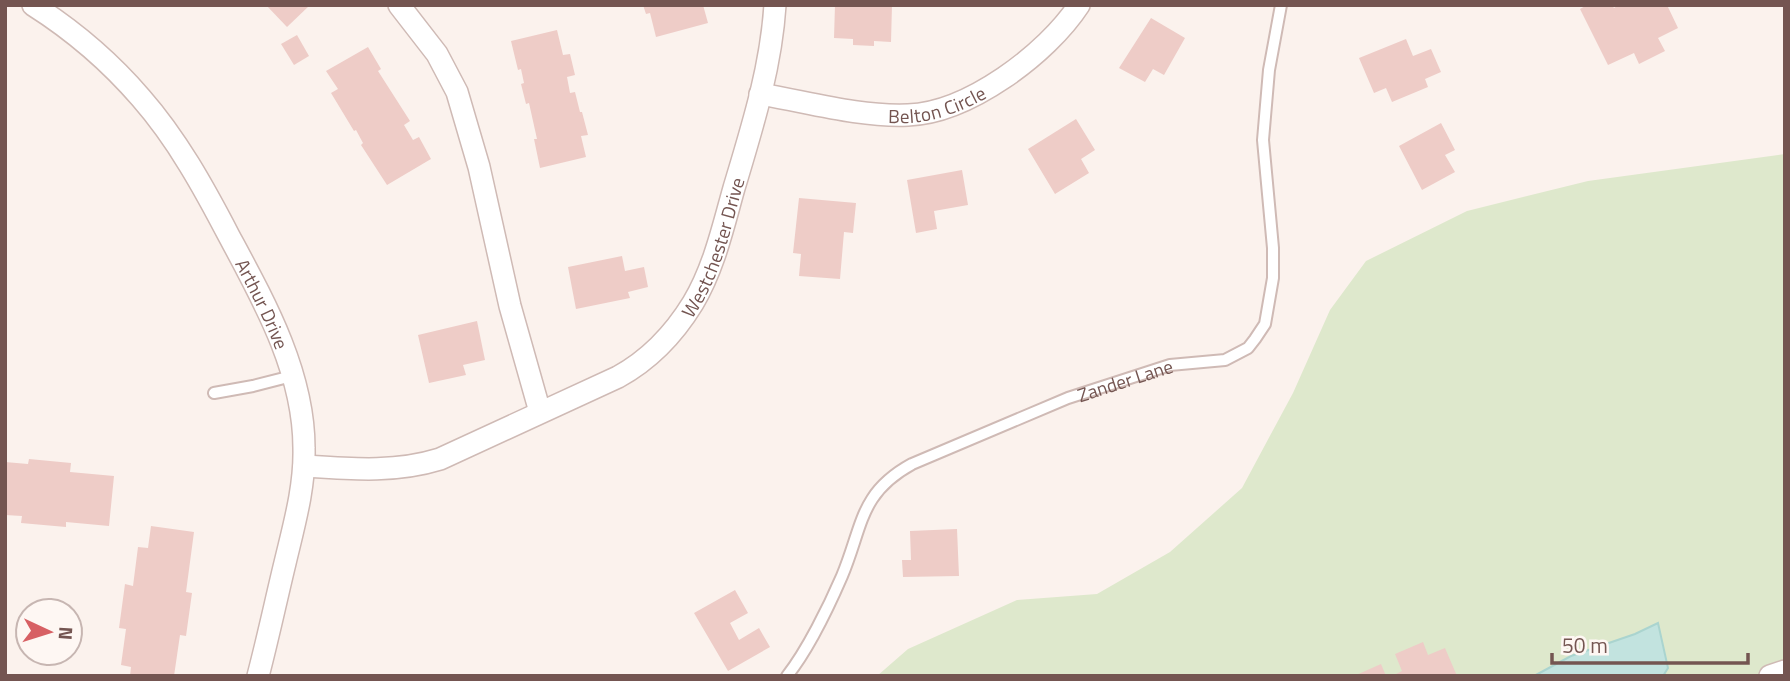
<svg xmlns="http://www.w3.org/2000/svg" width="1790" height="681" viewBox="0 0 1790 681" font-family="'Titillium Web',sans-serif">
<rect width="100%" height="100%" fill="#fbf2ed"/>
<path fill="#dee8cc" d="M 1785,154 L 1785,676 L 877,676 L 908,649 L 1017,600 L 1097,594 L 1170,552 L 1242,488 L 1293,393 L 1330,310 L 1366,261 L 1467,211 L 1588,181 Z"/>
<path fill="#c2e3df" stroke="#aad4cf" stroke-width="2" d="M 1658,623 L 1668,668 L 1663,676 L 1534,676 L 1571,656 L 1635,634 Z"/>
<g fill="#eeccc7">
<path d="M 266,5 L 310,5 L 287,27 Z"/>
<path d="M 643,5 L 703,5 L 708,23 L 656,37 L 650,13 L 646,14 Z"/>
<path d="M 835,5 L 892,5 L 891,42 L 874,41 L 874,46 L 853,45 L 853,39 L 834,38 Z"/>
<path d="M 1587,5 L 1612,5 L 1614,8 L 1619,5 L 1667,5 L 1678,28 L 1658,38 L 1665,51 L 1639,64 L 1634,53 L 1608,65 L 1580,9 Z"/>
<path d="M 1151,18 L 1185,38 L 1164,75 L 1153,69 L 1145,82 L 1119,68 Z"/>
<path d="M 557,30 L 563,55 L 570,54 L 575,75 L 567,77 L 570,93 L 575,92 L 580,112 L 582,112 L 588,135 L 581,136 L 586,157 L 540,168 L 534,139 L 537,139 L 529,103 L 526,104 L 521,84 L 524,83 L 521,69 L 518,70 L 511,41 Z"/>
<path d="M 297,35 L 309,56 L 294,65 L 281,44 Z"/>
<path d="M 1406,39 L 1413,56 L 1431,49 L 1441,72 L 1425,79 L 1428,87 L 1392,102 L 1386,88 L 1374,93 L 1359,58 Z"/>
<path d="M 368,47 L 381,69 L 378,71 L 410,121 L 404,125 L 413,140 L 419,137 L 431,159 L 387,185 L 361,145 L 363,143 L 356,130 L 354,131 L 331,93 L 338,89 L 326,71 Z"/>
<path d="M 1076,119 L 1095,150 L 1081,159 L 1089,173 L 1055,194 L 1028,149 Z"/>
<path d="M 1441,123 L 1455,150 L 1445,155 L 1455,172 L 1422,190 L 1399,146 Z"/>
<path d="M 962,170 L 968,205 L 934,211 L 937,229 L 916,233 L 907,180 Z"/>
<path d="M 799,198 L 856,203 L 853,233 L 844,232 L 840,279 L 799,276 L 801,254 L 793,253 Z"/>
<path d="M 622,256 L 625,271 L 644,267 L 648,287 L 628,292 L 630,298 L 576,309 L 568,267 Z"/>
<path d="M 477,321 L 485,360 L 463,365 L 466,375 L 429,383 L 418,335 Z"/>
<path d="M 29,459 L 71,463 L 70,472 L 114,476 L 109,526 L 66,522 L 66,527 L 21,523 L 22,516 L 5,515 L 5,462 L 28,464 Z"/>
<path d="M 151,526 L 194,532 L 186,592 L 192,593 L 186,636 L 180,635 L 174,676 L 130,676 L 131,667 L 121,665 L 126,629 L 119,628 L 125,584 L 133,586 L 138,547 L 148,548 Z"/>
<path d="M 957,529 L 959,576 L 903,577 L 902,560 L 911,560 L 910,531 Z"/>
<path d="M 735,590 L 748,613 L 730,623 L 739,640 L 759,628 L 770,647 L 728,671 L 694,613 Z"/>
<path d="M 1423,642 L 1428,655 L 1445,648 L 1457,676 L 1392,676 L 1402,671 L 1395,654 Z"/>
<path d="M 1381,664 L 1386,676 L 1354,676 Z"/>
</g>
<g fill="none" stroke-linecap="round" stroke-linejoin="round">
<defs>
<g id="service">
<path d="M 214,393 L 253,386 L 292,376"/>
<path id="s1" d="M 787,676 C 807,651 829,606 842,576 C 863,526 859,493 912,464 L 1068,398 L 1170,365 L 1225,360 L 1248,348 L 1255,339 L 1265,324 L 1273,278 L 1273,248 L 1263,140 L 1269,70 L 1281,5"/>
</g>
<g id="minor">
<path id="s2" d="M 33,5 C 74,31 110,62 141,98 C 177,139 204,188 229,236 C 264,301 304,372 304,448 C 305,487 294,525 285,563 C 276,600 268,638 258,676"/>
<path d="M 399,5 L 437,54 L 457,92 L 479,167 L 510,306 L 540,412"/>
<path id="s3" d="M 760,94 C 808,102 859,117 908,115 C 968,113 1047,54 1079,5"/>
<path id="s4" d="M 304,466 C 351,469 395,473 440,459 L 618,377 C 649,360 674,334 693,303 C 714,268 723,227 734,188 C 752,128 771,68 775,5"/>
<path d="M 1770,676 L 1785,671"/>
</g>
</defs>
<use href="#service" stroke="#cfbab5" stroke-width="14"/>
<use href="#minor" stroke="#cfbab5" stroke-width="24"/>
<use href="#service" stroke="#fff" stroke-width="10"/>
<use href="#minor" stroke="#fff" stroke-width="21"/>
</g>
<g text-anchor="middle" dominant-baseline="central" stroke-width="6" stroke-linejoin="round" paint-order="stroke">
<g font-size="19" fill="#745551" stroke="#fef7f3">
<text stroke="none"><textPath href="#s3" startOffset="180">Belton Circle</textPath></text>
<text stroke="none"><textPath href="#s4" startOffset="499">Westchester Drive</textPath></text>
<text stroke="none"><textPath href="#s2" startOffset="383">Arthur Drive</textPath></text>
<text stroke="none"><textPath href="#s1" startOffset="480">Zander Lane</textPath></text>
</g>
</g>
<rect width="1790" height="681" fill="none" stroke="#745551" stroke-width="14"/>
<g transform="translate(49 632) rotate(94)"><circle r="33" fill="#fef7f3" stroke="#c7b6b2" stroke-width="2"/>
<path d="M0-5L12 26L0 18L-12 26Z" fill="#d76064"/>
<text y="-10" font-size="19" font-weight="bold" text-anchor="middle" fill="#745551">N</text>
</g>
<path d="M1552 653v10h196v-10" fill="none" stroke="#745551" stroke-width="3.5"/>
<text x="1562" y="653" font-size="21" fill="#745551" stroke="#fef7f3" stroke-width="5" paint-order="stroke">50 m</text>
</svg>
